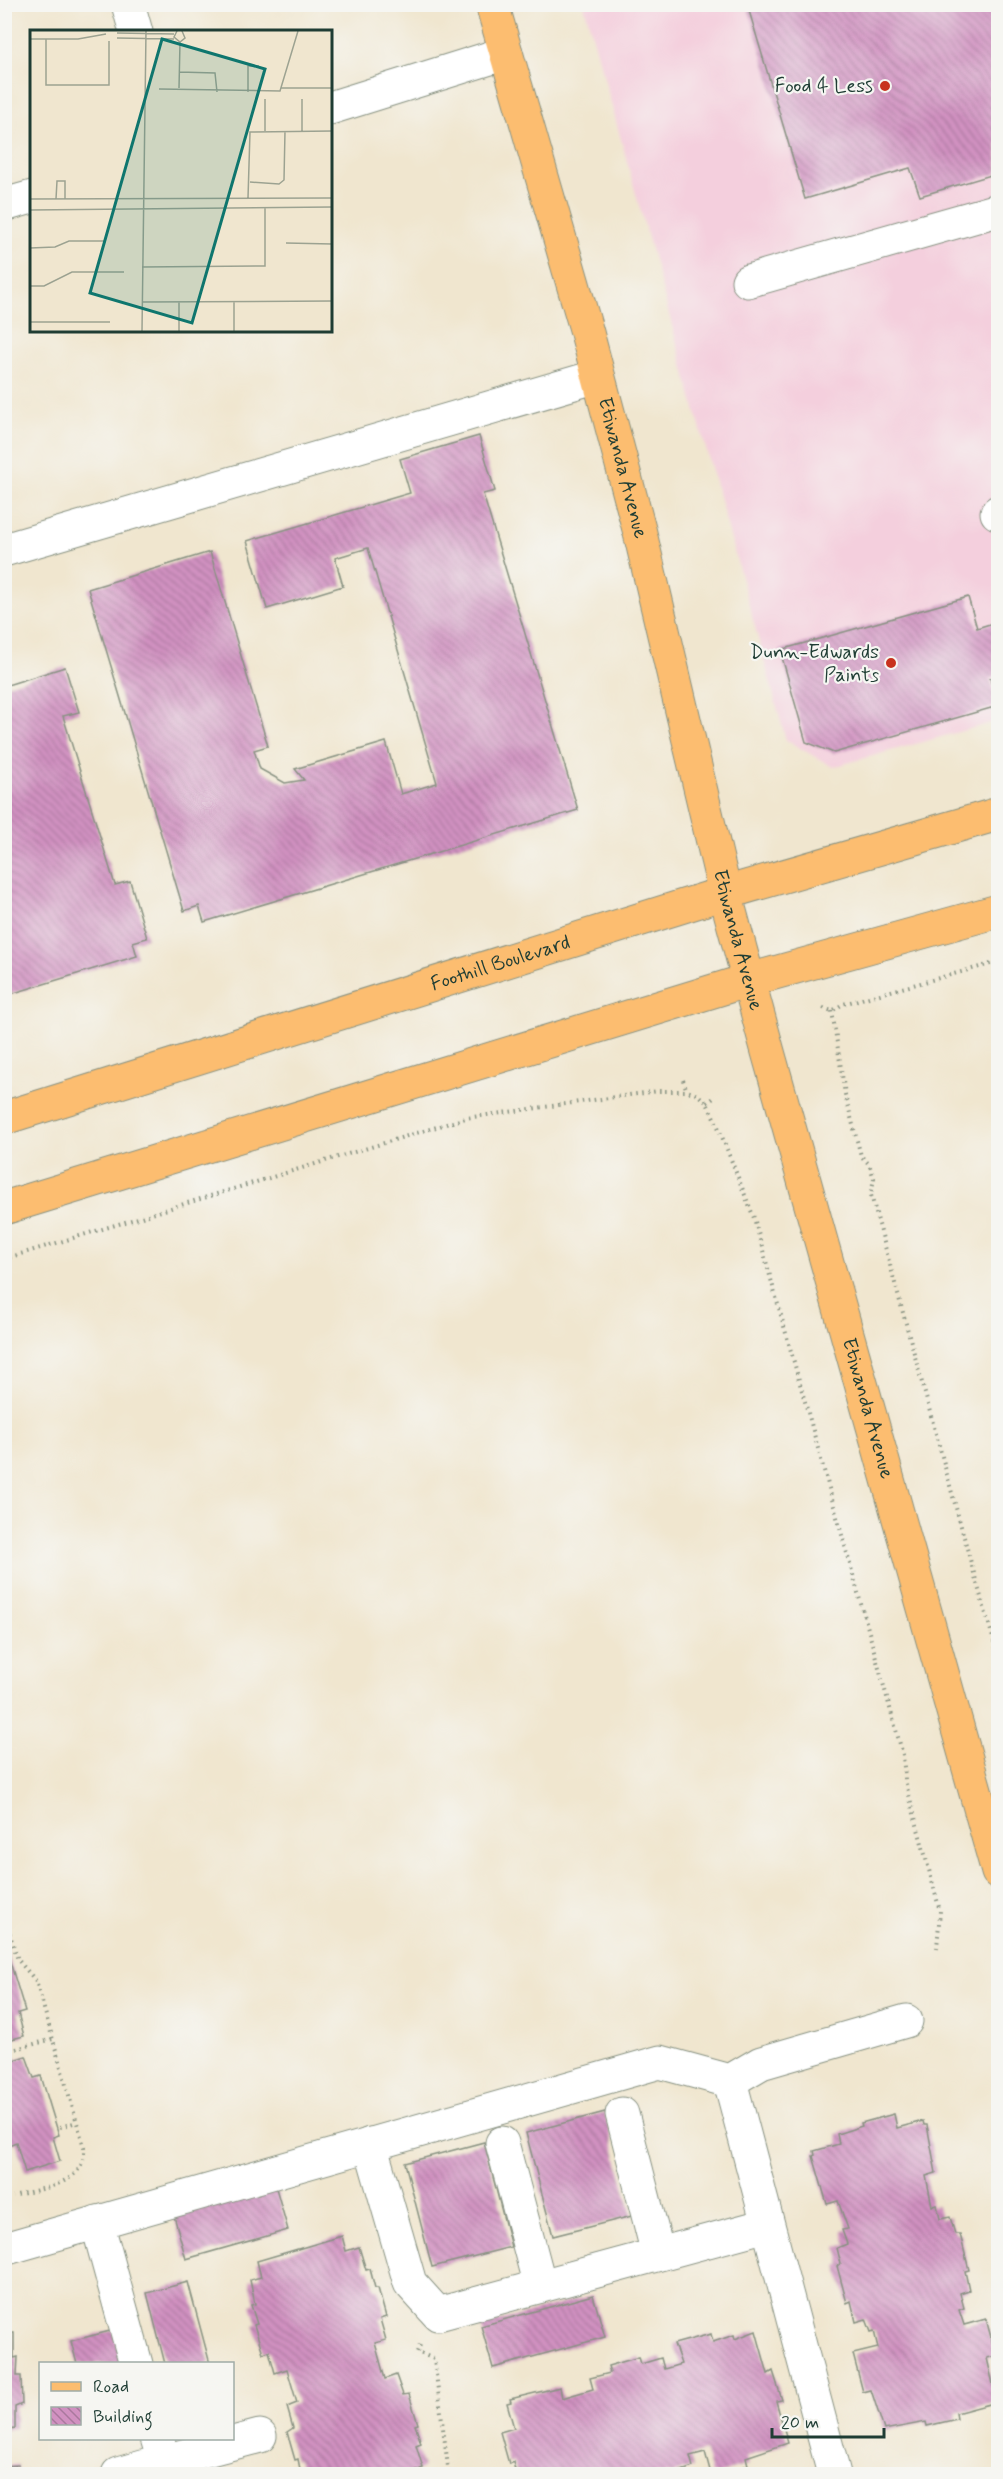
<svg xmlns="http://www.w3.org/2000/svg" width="1003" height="2479" viewBox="0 0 1003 2479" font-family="Mynerve,sans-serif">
<defs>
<pattern id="building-back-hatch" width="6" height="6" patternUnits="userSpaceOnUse" patternTransform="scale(1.5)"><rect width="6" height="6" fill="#d191c1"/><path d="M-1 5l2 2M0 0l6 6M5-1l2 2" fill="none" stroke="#a9789e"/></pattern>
</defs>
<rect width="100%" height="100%" fill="#f6f6f2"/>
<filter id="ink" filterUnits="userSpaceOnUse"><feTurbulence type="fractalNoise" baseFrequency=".0167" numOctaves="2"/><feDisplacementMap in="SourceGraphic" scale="12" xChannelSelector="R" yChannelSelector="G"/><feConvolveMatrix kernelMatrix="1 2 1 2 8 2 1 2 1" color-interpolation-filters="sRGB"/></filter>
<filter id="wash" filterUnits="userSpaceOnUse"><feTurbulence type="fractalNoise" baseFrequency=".008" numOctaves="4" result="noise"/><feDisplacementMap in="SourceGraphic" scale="24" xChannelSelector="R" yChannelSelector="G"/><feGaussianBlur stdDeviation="1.35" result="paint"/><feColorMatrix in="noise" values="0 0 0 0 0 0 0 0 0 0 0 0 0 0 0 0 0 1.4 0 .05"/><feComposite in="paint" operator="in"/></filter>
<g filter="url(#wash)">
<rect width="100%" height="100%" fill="#f0e6cf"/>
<path fill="#f4cfdd" d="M 584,5 L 998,5 L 998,721 L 833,767 L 786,740 Z"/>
<g id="blocks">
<g fill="url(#building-back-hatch)">
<path d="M 747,4 L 998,4 L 998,173 L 920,196 L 910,168 L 805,199 Z"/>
<path d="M 479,436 L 495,491 L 483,494 L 578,810 L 204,922 L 199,906 L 184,911 L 88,589 L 210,552 L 268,746 L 254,750 L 260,769 L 285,783 L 304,780 L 295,769 L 386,742 L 401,794 L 437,783 L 368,548 L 335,558 L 343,586 L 267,609 L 247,541 L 410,493 L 400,459 Z"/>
<path d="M 968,597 L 977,628 L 993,623 L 998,643 L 998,676 L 990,678 L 998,706 L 834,753 L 806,742 L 780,650 Z"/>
<path d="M 65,667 L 79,712 L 63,716 L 115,885 L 130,881 L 147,938 L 133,942 L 137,956 L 4,996 L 4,686 Z"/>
<path d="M 4,1952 L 7,1952 L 25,2011 L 18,2013 L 24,2036 L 4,2041 Z"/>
<path d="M 26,2056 L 34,2078 L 41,2076 L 59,2135 L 53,2137 L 60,2161 L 25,2172 L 16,2142 L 4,2147 L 4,2063 Z"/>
<path d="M 605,2112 L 632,2216 L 553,2236 L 526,2133 Z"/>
<path d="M 894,2114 L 897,2128 L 923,2121 L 924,2125 L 927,2125 L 936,2173 L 926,2176 L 932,2206 L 937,2205 L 940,2219 L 950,2217 L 955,2234 L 960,2234 L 969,2270 L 965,2271 L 969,2290 L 960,2293 L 964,2308 L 959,2310 L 964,2325 L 986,2319 L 996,2356 L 987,2358 L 997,2402 L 956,2413 L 957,2419 L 927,2426 L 926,2422 L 884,2430 L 871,2390 L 863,2392 L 853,2354 L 878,2348 L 874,2331 L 871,2332 L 866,2319 L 856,2322 L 851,2301 L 847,2303 L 837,2266 L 841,2264 L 837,2248 L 847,2244 L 842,2230 L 848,2229 L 838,2201 L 827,2204 L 813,2156 L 815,2155 L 814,2151 L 839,2144 L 837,2134 L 862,2126 L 861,2123 Z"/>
<path d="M 484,2142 L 511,2247 L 432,2267 L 405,2163 Z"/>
<path d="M 276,2188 L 288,2230 L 186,2259 L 174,2216 Z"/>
<path d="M 342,2236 L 346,2251 L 359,2247 L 366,2270 L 370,2269 L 375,2288 L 378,2288 L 386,2317 L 380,2319 L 386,2340 L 375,2343 L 385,2379 L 396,2375 L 403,2395 L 409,2394 L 418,2424 L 415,2425 L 421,2443 L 416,2445 L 423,2468 L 411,2473 L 412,2474 L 301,2474 L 298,2459 L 295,2460 L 287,2432 L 293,2428 L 287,2407 L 297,2403 L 287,2369 L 275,2373 L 269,2351 L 263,2353 L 254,2325 L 257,2324 L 251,2305 L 255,2304 L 250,2280 L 261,2277 L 257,2261 Z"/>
<path d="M 188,2282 L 210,2364 L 165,2364 L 147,2293 Z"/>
<path d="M 593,2295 L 605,2337 L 493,2368 L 481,2326 Z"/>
<path d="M 114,2330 L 123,2364 L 77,2364 L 71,2341 Z"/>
<path d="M 756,2331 L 768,2374 L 773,2371 L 782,2400 L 776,2401 L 788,2443 L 746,2457 L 748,2465 L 718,2474 L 711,2474 L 705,2452 L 690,2456 L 693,2467 L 673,2474 L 516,2474 L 513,2462 L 509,2464 L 500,2432 L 514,2428 L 507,2403 L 511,2402 L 510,2399 L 560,2387 L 562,2398 L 593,2389 L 590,2378 L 610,2373 L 608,2366 L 639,2357 L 641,2364 L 661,2358 L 664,2369 L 681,2364 L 674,2344 L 711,2334 L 713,2342 L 734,2335 L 735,2339 Z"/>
<path d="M 4,2333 L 14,2333 L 14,2358 L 18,2357 L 17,2376 L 21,2376 L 22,2404 L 15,2407 L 15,2428 L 4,2430 Z"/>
<path d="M 18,2465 L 18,2474 L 4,2474 L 4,2466 Z"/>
</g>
</g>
</g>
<g filter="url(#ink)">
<use href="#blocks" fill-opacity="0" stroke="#889282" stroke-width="1.5"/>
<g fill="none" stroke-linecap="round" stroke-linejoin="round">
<defs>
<g id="minor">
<path d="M 128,4 L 136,32"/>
<path d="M 330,108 L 506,53"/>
<path d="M 4,205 L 32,197"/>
<path d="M 748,281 L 998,210"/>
<path d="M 997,513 L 998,512"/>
<path d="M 4,550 L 598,376"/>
<path d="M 730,2081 L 834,2474"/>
<path d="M 622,2114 L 658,2254"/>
<path d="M 502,2143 L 540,2286"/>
<path d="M 370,2144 L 410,2283 L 438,2314 L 767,2225"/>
<path d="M 97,2222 L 136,2364"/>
<path d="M 4,2249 L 660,2062 L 730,2081 L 761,2063 L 906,2021"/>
<path d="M 164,2461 L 260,2436"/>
<path d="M 118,2474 L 164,2461 L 157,2438"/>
</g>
<g id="major">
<path id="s1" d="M 492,4 L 586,329 L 640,533 L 725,893 L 768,1052 L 998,1872"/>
<path id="s2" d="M 4,1118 L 725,893 L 998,814"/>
<path d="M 4,1208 L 749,980 L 998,911"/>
</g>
</defs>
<use href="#minor" stroke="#889282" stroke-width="35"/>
<use href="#major" stroke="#889282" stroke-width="35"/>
<g stroke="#889282" stroke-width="4" stroke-dasharray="1.5 4.5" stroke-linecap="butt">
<path d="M 823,1008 L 832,1011 L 843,1004 L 998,962"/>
<path d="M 832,1011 L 845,1094 L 861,1156 L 869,1164 L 874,1178 L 871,1195 L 971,1563 L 998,1655"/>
<path d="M 683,1080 L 687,1091"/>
<path d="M 707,1103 L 715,1097"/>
<path d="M 4,1259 L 466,1118 L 658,1091 L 687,1091 L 698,1095 L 707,1103 L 717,1124 L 754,1218 L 903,1755 L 905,1780 L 940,1911 L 937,1948"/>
<path d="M 4,1916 L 18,1960 L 36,1981 L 84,2147 C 87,2185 42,2188 13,2196"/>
<path d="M 16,2049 L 53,2039"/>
<path d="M 60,2127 L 77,2122"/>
<path d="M 420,2345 L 417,2352 L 434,2359 L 449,2474"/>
</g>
<use href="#minor" stroke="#fff" stroke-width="33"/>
<use href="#major" stroke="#fcbd6f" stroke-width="33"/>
</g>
</g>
<g fill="#c8321e" stroke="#f6f6f2" stroke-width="2">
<circle cx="885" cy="86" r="6"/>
<circle cx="891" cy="663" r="6"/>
</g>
<g text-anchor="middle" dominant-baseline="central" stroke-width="4.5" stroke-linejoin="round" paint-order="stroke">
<g font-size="20" fill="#1f3d34" stroke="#f6f6f2" text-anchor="end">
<text x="873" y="86">Food 4 Less</text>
<text x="879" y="652">Dunn-Edwards<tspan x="879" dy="23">Paints</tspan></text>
</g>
<g font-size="20" fill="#1f3d34" stroke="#f6f6f2">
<text stroke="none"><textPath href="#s1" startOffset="482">Etiwanda Avenue</textPath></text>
<text stroke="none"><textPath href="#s1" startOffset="968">Etiwanda Avenue</textPath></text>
<text stroke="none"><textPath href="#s2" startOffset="520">Foothill Boulevard</textPath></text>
<text stroke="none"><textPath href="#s1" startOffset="1454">Etiwanda Avenue</textPath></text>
</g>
</g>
<g transform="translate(30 30)">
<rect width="302" height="302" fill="#f0e6cf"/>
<path fill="none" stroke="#9ca291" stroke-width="1.5" d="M 147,1 L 144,7 L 150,12 L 155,8 L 152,1M 87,3 L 144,4M 87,8 L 144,9M 0,9 L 48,9 L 76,4M 16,9 L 16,55 L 79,55 L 79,11M 149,42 L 185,43 L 187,62M 149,58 L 150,12M 251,58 L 302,58M 129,59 L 250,61 L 268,1M 218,62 L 218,36 L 229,36M 272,69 L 272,101M 235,101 L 235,69M 220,152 L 249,154 L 254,150 L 255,101M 218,168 L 220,102 L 302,101M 0,169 L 302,168M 26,169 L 27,151 L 35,151 L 35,169M 0,180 L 302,177M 256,213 L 302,214M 0,218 L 25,217 L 39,211 L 75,211M 112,237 L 235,236 L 235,177M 0,256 L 14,256 L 42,242 L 94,242M 112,272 L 302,271M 149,272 L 149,301M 0,292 L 80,292M 112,301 L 116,1M 204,301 L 204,272"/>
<path fill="#0f766e" fill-opacity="0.15" stroke="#0f766e" stroke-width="3" d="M 132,9 L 235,39 L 162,293 L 60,263 Z"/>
<rect width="302" height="302" fill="none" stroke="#1f3d34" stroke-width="3"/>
</g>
<rect width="1003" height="2479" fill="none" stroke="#f6f6f2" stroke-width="24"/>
<rect x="39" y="2362" width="195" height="78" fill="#f6f6f2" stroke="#a0aca6" stroke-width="1.5"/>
<rect x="51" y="2382" width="30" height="9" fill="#fcbd6f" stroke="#a0aca6" stroke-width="1.5"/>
<text x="93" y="2392" font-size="18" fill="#1f3d34">Road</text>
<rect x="51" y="2407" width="30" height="18" fill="url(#building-back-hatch)" stroke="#a0aca6" stroke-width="1.5"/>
<text x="93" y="2422" font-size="18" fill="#1f3d34">Building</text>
<path d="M772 2428v9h112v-9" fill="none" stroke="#1f3d34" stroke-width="3"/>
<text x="781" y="2428" font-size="18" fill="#1f3d34" stroke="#f6f6f2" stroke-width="4.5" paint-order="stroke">20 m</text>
</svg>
